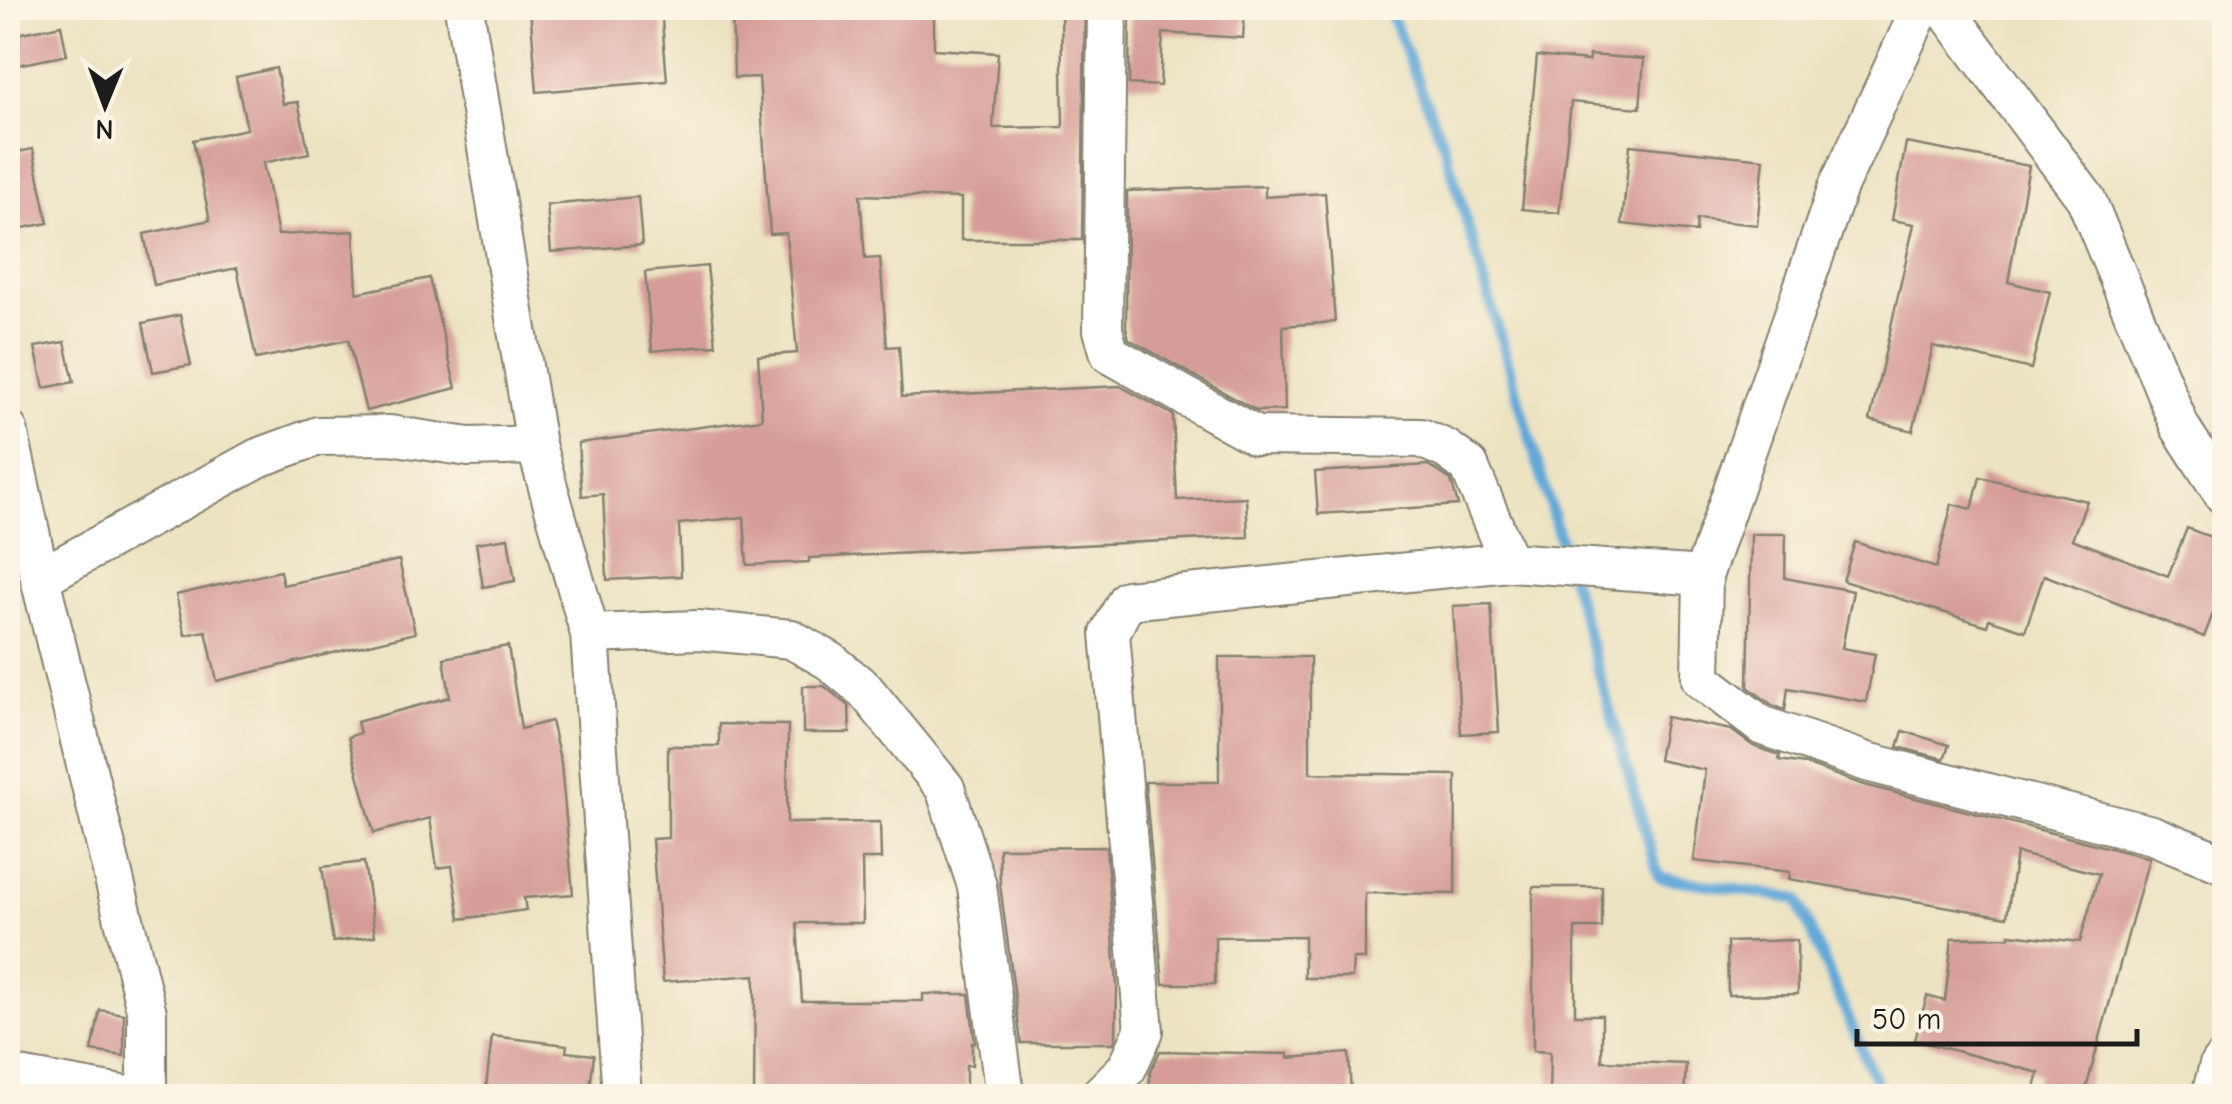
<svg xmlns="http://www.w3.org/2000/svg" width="2232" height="1104" viewBox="0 0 2232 1104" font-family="'Comic Neue',sans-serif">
<rect width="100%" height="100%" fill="#fcf5e5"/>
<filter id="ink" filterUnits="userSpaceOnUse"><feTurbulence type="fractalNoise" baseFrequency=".01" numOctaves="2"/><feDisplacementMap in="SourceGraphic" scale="20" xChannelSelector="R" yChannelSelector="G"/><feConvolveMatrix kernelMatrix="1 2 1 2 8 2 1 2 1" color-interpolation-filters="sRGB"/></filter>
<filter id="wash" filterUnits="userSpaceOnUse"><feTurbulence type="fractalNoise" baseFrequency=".0048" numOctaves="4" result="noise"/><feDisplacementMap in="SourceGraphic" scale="40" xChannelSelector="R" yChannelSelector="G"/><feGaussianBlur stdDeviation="2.25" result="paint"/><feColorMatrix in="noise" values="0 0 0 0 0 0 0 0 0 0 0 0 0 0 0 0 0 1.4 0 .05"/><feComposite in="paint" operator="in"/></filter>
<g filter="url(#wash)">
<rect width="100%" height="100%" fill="#ece3c2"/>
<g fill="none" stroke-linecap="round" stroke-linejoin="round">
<path stroke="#62a8d8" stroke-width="11" d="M 1388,8 L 1445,148 L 1659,877 L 1797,899 L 1882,1096"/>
</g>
<g id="blocks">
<g fill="#d69d98">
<path d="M 530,8 L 661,8 L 667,81 L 537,92 Z"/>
<path d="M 732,8 L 934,8 L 934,49 L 998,53 L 993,128 L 1063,127 L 1061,8 L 1085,8 L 1082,240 L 961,240 L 961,198 L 860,195 L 865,259 L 880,258 L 887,347 L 899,346 L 902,397 L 1120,386 L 1173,415 L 1177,500 L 1246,497 L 1248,537 L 809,558 L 809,562 L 747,565 L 744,517 L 679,524 L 681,576 L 607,580 L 603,494 L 582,496 L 578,443 L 762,419 L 758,356 L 797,353 L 786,233 L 770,234 L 759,77 L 734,78 Z"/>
<path d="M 1130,8 L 1245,8 L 1243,38 L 1163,33 L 1160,86 L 1129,84 Z"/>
<path d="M 61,25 L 67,55 L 8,67 L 8,36 Z"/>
<path d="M 1589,55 L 1644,59 L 1640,108 L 1571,102 L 1559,213 L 1522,209 L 1537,56 L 1589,61 Z"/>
<path d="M 276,68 L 283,104 L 298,102 L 309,153 L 263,163 L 278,235 L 354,231 L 357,293 L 429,278 L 456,388 L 366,411 L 348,340 L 256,359 L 237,268 L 154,285 L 144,234 L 210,220 L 193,140 L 247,129 L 236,77 Z"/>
<path d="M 1906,143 L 2029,166 L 2008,282 L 2050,292 L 2031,369 L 1933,346 L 1913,431 L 1870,420 L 1914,224 L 1892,220 Z"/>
<path d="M 1630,145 L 1764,159 L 1757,225 L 1697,219 L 1696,232 L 1622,224 Z"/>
<path d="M 33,149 L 48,223 L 8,231 L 8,154 Z"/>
<path d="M 1265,186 L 1265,197 L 1325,193 L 1335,322 L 1283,326 L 1285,410 L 1257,411 L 1129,339 L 1126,327 L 1127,191 Z"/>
<path d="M 638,197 L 642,245 L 551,252 L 547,205 Z"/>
<path d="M 707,266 L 716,345 L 652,351 L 645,272 Z"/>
<path d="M 180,315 L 191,365 L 153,372 L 143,323 Z"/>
<path d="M 65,342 L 74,382 L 44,388 L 35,347 Z"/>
<path d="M 1428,465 L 1451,480 L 1458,505 L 1318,514 L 1315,472 Z"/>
<path d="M 1980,477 L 2087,501 L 2072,539 L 2168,576 L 2187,528 L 2224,542 L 2224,585 L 2204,637 L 2044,575 L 2025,631 L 1989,619 L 1987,626 L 1843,581 L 1855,542 L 1936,568 L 1952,504 L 1972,509 Z"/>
<path d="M 1751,534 L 1786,534 L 1785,578 L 1853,591 L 1842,648 L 1875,654 L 1866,702 L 1788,688 L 1785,710 L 1772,705 L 1748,687 Z"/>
<path d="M 508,538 L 515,581 L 483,587 L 476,543 Z"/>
<path d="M 399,560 L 415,633 L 217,681 L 206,631 L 185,635 L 176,595 L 280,571 L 283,585 Z"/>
<path d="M 1491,604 L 1499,732 L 1461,734 L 1453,606 Z"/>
<path d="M 508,646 L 521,729 L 551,721 L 561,764 L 573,894 L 524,898 L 526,910 L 460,919 L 452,866 L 437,868 L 430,818 L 374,833 L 348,737 L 360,733 L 357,722 L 450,697 L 444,658 Z"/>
<path d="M 1219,657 L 1310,657 L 1310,773 L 1456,775 L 1455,894 L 1365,893 L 1365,959 L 1353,959 L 1352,978 L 1304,978 L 1304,936 L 1215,937 L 1215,984 L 1163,984 L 1145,782 L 1219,782 Z"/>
<path d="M 803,686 L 824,686 L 849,706 L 850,733 L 803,733 Z"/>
<path d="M 1666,717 L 1731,730 L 1753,746 L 1780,755 L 1779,760 L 1805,764 L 1861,784 L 2149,858 L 2084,1096 L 2033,1096 L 2039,1073 L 1915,1040 L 1927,996 L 1945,1001 L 1952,938 L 2010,937 L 2010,934 L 2080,942 L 2099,874 L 2016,853 L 2007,917 L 1789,879 L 1790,872 L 1694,861 L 1705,770 L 1658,760 Z"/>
<path d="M 719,724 L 788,725 L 787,823 L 880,822 L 881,859 L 862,859 L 863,923 L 797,923 L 802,1001 L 923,1001 L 923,994 L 969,994 L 975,1043 L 972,1043 L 972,1065 L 966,1065 L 966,1096 L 754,1096 L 755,975 L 663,982 L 652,839 L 668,838 L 668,746 L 719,746 Z"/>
<path d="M 1903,731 L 1949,745 L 1944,759 L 1898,747 Z"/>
<path d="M 1106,847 L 1117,985 L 1116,1037 L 1114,1043 L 1021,1043 L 1000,885 L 999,848 Z"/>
<path d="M 364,862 L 375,936 L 333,942 L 322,867 Z"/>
<path d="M 1533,887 L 1602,887 L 1602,928 L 1575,928 L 1575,1015 L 1602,1015 L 1602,1061 L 1686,1064 L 1684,1096 L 1549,1096 L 1550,1052 L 1533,1051 Z"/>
<path d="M 1797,940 L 1798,994 L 1728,995 L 1727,942 Z"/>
<path d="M 100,1010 L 124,1014 L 124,1056 L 92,1051 Z"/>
<path d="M 492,1036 L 567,1045 L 566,1052 L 594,1055 L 589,1096 L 485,1096 Z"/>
<path d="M 1160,1051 L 1288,1054 L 1288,1058 L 1349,1053 L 1351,1096 L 1149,1096 L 1150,1072 Z"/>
</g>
</g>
</g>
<g filter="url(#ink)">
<use href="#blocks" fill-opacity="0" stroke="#84806f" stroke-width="2.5"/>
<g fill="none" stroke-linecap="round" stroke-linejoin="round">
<defs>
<g id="minor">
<path d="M 464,8 L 536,445 L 590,634 L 622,1096"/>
<path d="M 1107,8 L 1103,330 L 1110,354 L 1256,436 L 1421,438 L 1446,449 L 1469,466 L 1509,562"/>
<path d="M 1944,8 L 2086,199 L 2180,427 L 2224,495"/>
<path d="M 8,430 L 40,578 L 147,1013 L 147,1096"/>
<path d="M 1703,576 L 1701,679 L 1761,725 L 1867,762 L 2152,835 L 2224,864"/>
<path d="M 40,578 L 258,458 L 318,436 L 390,435 L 469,447 L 536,445"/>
<path d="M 590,634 L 698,630 L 791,639 L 830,661 L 865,690 L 945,788 L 977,886 L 1005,1096"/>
<path d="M 8,1075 L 127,1096"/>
<path d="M 1099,1096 L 1127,1068 L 1144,1031 L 1110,633 L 1127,600 L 1509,562 L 1703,576 L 1838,187 L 1921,8"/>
</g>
<path id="tertiary" d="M 2216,1096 L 2224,1066"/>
</defs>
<use href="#minor" stroke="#84806f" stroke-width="42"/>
<use href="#tertiary" stroke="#84806f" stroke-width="52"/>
<use href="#minor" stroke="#fff" stroke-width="38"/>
<use href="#tertiary" stroke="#fff" stroke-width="48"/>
</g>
</g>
<rect width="2232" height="1104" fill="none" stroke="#fcf5e5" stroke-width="40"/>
<g transform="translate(105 105) rotate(181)" stroke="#fcf5e5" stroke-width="8" paint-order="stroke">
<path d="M0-8L18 38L0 25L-18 38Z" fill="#1c1c1c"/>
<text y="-15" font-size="28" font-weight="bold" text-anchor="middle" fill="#1c1c1c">N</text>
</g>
<path d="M1857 1029v15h280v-15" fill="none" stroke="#1c1c1c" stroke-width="5"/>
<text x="1872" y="1029" font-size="30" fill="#1c1c1c" stroke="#fcf5e5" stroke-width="8" paint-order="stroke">50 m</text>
</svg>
